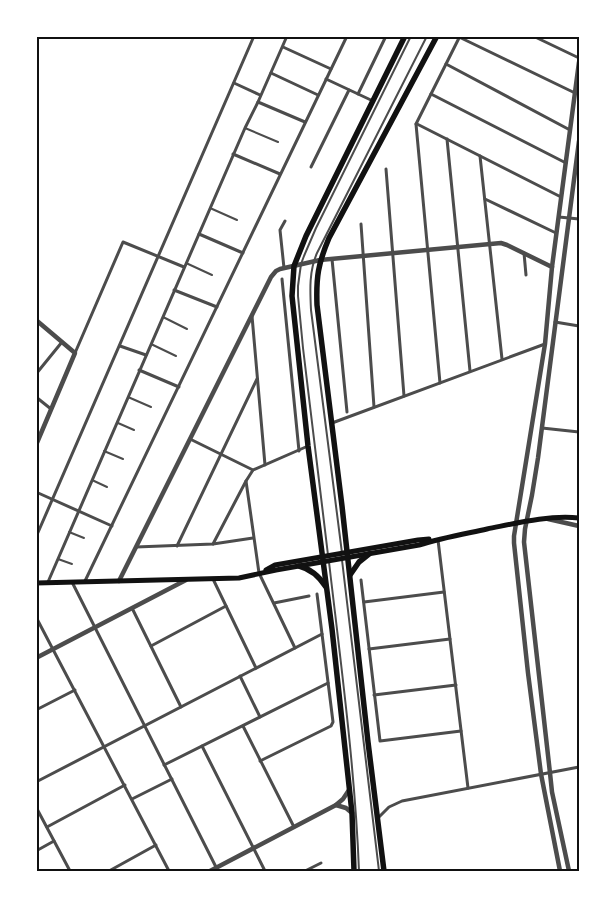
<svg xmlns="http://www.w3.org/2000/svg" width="615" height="907" viewBox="0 0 615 907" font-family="Figtree,sans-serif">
<rect width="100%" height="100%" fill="#fff"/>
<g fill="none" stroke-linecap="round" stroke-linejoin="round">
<g stroke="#4c4c4c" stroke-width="2">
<path d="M 245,128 L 278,142"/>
<path d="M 210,208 L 237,220"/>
<path d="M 186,263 L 212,275"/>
<path d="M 163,317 L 187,329"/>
<path d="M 151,344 L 176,356"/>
<path d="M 128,397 L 151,407"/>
<path d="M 118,423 L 134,430"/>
<path d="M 104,451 L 123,459"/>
<path d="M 92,480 L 107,487"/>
<path d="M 69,532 L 84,538"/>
<path d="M 342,553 L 311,310 C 310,290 309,271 317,253 L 427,36"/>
<path d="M 328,555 L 303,348 L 298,296 L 298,286 L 301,264 L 304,256 L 316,228 L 411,36"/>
<path d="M 58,559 L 72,564"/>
<path d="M 342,560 L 379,871"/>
<path d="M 329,562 C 341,665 355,768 359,871"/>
</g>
<g stroke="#4c4c4c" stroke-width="3">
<path d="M 533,36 L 579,58"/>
<path d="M 459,37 L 575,93"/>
<path d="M 283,47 L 331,69"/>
<path d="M 446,64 L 570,130"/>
<path d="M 271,73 L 318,95"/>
<path d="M 326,79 L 373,101"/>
<path d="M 234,83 L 260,95"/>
<path d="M 358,94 L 386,36"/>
<path d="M 431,94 L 566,163"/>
<path d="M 258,102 L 305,122"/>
<path d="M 416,124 L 440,383"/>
<path d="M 416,124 L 460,36"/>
<path d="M 417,124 L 561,197"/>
<path d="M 447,139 L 470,371"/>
<path d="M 233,154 L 280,174"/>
<path d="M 480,156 L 502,359"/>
<path d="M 311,167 L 349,90"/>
<path d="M 386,169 L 404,396"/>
<path d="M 485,199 L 556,233"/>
<path d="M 559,217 L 579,219"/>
<path d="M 361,224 L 374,407"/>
<path d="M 199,234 L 243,253"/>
<path d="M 524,253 L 526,275"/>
<path d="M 332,259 L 347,412"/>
<path d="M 284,268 L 280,230 L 285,221"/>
<path d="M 282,279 L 299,451"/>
<path d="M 174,290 L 217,307"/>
<path d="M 252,316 L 265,465"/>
<path d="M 555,322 L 579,326"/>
<path d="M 120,346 L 146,355"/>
<path d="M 75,353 L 123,242 L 184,267"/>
<path d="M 139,370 L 179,387"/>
<path d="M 36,374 L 62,342"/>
<path d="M 36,397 L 51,409"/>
<path d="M 332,423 L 545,344"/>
<path d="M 542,428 L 579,432"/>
<path d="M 190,439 L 253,470 L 308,446"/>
<path d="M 246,481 L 259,573 L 295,648"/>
<path d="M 36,492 L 112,526"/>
<path d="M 36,537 L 254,36"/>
<path d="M 438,540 L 468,788"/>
<path d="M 213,544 L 246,481 L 253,470"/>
<path d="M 177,546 L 257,379"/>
<path d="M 136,547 L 213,544 L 253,538"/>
<path d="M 213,579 L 256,668"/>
<path d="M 361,580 L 380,741 L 461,731"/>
<path d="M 85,581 L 347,36"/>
<path d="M 48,582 L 245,128 L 258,102 L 287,36"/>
<path d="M 72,582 L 218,871"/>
<path d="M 364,602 L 444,592"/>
<path d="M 274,603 L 309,596"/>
<path d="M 132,608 L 181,707"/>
<path d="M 36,617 L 169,871"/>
<path d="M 151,646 L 226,606"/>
<path d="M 369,649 L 450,639"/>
<path d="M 240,676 L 260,717"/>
<path d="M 374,695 L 456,685"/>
<path d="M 36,710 L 75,690"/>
<path d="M 243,726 L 294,827"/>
<path d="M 202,746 L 265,871"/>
<path d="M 260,761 L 331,726 L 333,722 L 317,594"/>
<path d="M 164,765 L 328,683"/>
<path d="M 36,782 L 322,634"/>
<path d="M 132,799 L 172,779"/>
<path d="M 36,807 L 70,871"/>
<path d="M 379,817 L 389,807 L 402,801 L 579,767"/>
<path d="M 47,827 L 125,785"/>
<path d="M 36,851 L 54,841"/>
<path d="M 109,871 L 156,845"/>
<path d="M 305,871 L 321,863"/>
</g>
<g stroke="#4c4c4c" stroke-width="4.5">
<path d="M 36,320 L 75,353 L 36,445"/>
<path d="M 548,519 L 579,526"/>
<path d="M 119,581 L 271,277 L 276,271 L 280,269 L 320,260 L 501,243 L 507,245 L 552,267"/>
<path d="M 36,658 L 186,580"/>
<path d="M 336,805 L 346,808 L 352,813"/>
<path d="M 210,871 L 336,805 L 343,799 L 349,790"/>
<path d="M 560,871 L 541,774 L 528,673 L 514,543 L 514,536 L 545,344 L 552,267 L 579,62"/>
<path d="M 569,871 L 552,792 L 550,773 L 524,542 L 525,529 L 532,495 L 538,458 L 579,141"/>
</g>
<g stroke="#111" stroke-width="5">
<path d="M 266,570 L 275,565 L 418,540 L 429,539"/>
<path d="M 36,583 L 239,578 L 276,570 L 419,545 C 441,538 464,534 487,529 C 517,523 548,515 579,518"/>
</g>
<g stroke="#111" stroke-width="5.5">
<path d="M 299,566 C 311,569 319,576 326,587"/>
<path d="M 350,575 L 359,562 L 369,554"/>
<path d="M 354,871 L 352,813 L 332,629 L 308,446 L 292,296 L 294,266 L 306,236 L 405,36"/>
<path d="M 384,871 L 368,742 L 342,506 L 317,305 C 316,277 318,264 329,238 L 437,36"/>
</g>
</g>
<rect width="615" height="907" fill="none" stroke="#ffffff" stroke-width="75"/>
<rect x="38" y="38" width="540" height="832" fill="none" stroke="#111" stroke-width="2"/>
</svg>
